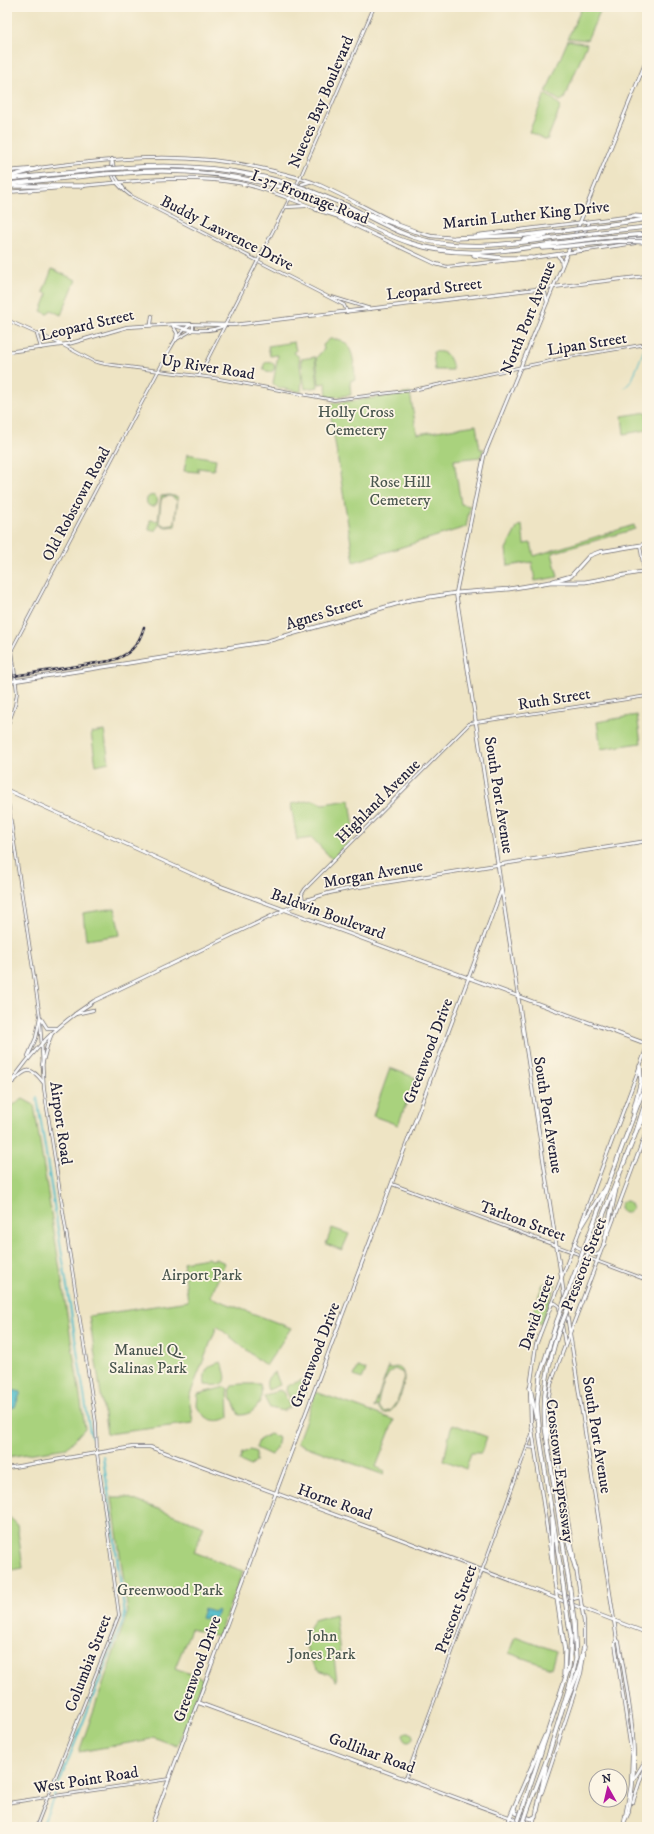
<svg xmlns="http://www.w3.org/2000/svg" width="654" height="1834" viewBox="0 0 654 1834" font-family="'IM FELL DW Pica',serif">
<rect width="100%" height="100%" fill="#fcf5e5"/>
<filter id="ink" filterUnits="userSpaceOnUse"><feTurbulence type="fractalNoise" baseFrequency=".025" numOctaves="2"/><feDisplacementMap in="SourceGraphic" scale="8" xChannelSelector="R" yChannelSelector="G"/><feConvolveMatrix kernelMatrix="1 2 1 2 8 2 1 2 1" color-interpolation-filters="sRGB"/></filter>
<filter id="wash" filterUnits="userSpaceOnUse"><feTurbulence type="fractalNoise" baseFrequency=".012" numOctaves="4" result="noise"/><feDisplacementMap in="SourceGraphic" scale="16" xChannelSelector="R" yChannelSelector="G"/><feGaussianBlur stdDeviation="0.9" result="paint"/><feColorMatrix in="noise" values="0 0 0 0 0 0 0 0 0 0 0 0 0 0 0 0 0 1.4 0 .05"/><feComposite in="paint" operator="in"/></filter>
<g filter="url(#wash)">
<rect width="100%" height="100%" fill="#eee4c4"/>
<g fill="#a9d27d" stroke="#667a5c" fill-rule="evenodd">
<path d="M 582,7 L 602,7 L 587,40 L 568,38 Z"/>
<path d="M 568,40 L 587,44 L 564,99 L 560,101 L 546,92 Z"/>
<path d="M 545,94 L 553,99 L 561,106 L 547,140 L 529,132 Z"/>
<path d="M 52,269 L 76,280 L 61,315 L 51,310 L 48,314 L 41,311 L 48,294 L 43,292 Z"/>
<path d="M 330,339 C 354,337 354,362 355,380 L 351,380 L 350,385 L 351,395 L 327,398 L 326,383 L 319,384 L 316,358 L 324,349 L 323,345 Z"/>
<path d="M 294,342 L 296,351 L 293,352 L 299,357 L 302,381 L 301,392 L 280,388 L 273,384 L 278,355 L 270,356 L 268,346 Z"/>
<path d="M 433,352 C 447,350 451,357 453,370 L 435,370 Z"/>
<path d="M 315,357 L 318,387 L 305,389 L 301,359 Z"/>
<circle cx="269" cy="367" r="5.5"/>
<path d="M 410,393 L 417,434 L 476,425 L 480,449 L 484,449 L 480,457 L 454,460 L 461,504 L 470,506 L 466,527 L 354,562 L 329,404 Z"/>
<path d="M 647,412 L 647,430 L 624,434 L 622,416 Z"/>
<path d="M 187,454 L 216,459 L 214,470 L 198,468 L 198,472 L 184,471 Z"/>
<path d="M 169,495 L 178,497 L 175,526 L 166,527 L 159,524 L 156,530 L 149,530 L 150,520 L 158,521 L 161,496 ZM 170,496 L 177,500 L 175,522 L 173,525 L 165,526 L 159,522 L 161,500 L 164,497 Z"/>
<circle cx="152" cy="501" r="5.5"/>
<path d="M 522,525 L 524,544 L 531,543 L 534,556 L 634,525 L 635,529 L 552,553 L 558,577 L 535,581 L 532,562 L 508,566 L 506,549 L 518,526 Z"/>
<path d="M 637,715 L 641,743 L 601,749 L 597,722 Z"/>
<path d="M 104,731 L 109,762 L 96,765 L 91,733 Z"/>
<path d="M 313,800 L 323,804 L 350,800 L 355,835 L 332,859 L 312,838 L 297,840 L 291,804 Z"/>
<path d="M 115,908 L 120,935 L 86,940 L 83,913 Z"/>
<path d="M 390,1068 L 416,1078 L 398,1125 L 373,1116 Z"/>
<path d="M 23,1099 L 34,1105 L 85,1428 L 67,1448 L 7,1457 L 7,1109 Z"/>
<circle cx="626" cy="1207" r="6"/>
<path d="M 332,1228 L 349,1234 L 342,1250 L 326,1244 Z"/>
<path d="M 208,1258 L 211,1260 L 216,1259 L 225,1263 L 210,1297 L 291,1328 L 266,1366 L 217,1326 L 189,1397 L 193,1423 L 107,1434 L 89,1316 L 188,1301 L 183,1262 Z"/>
<path d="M 556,1283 L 541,1324 L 530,1320 L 543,1284 Z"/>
<path d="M 221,1362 C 230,1382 227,1387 205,1385 C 203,1370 208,1365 221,1362 Z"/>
<path d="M 389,1366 L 389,1369 C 422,1354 392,1438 377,1406 L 374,1408 ZM 395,1369 L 403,1373 C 406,1382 397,1406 389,1411 L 384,1412 L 379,1408 C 376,1400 386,1371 395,1369 Z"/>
<path d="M 358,1367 L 366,1370 L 362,1379 L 354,1376 Z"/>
<path d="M 275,1372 L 280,1385 L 268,1390 C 265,1383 267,1376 275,1372 Z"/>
<path d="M 302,1380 C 309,1390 305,1402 293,1405 L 286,1390 L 287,1386 Z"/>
<path d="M 241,1384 L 260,1384 C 265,1400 256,1415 239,1415 L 231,1397 L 230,1389 L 233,1385 Z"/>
<path d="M 225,1387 L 228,1389 L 229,1417 C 217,1425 203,1419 197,1406 L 198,1394 Z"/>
<path d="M 279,1390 L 283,1392 L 290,1407 L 283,1411 L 270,1408 L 264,1397 Z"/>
<path d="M 316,1392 L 394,1420 L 376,1467 L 385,1471 L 384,1475 L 297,1443 Z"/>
<path d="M 453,1424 L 487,1437 L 481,1453 L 471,1453 L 466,1469 L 444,1460 C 447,1449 448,1434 453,1424 Z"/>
<path d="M 270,1434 L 278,1437 L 276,1448 L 271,1455 L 256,1448 L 259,1440 Z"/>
<path d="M 250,1450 L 256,1452 L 256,1462 L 251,1466 L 240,1461 L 242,1453 Z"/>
<path d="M 112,1497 L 126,1497 L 204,1526 L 194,1552 L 243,1571 L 218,1636 L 191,1629 L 175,1668 L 203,1679 L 177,1746 L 153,1737 L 151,1739 L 79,1752 L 128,1612 Z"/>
<path d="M 7,1515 L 17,1524 L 23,1568 L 7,1571 Z"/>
<path d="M 335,1614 L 340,1653 L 334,1658 L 337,1681 L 336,1681 C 332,1673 325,1674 318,1669 C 305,1657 301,1634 314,1620 Z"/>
<path d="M 515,1636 L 556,1651 L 551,1668 L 509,1653 Z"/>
<circle cx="408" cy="1737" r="5"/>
</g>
<g fill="#4ebbc9" stroke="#386e82">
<path d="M 7,1389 L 21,1392 L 15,1407 L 7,1409 Z"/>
<path d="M 204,1609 L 213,1612 L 216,1610 L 218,1611 L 215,1619 L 206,1616 L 204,1619 L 201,1618 Z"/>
</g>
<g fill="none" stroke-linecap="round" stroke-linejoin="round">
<path stroke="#4ebbc9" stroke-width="1" d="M 625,388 L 632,380 L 645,347"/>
<g stroke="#4ebbc9" stroke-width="2">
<path d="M 37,1097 L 90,1432 L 92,1437"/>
<path d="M 42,1827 L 125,1615 L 103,1456"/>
</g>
</g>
</g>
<g filter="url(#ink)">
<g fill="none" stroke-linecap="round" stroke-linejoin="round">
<defs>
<g id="tertiary">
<path d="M 112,159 C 108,177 118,186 131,196 L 344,305 L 347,312"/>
<path d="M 112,159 L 116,177 L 124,189"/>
<path d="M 332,297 L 371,309"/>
<path d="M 7,320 L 63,345 L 93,361 L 105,364 L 214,378 L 334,400 L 413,390 L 569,357 L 647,344"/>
<path d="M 37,335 L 41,348"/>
<path d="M 177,339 L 191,331 L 193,329 L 193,324"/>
<path d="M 199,376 L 300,178 L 374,7"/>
<path d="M 640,545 L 647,589"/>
<path d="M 7,728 L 15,705 L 17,693 L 12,649 L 170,349 L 177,337 L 190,324"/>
<path d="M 7,795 L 40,1017 L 44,1089 L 96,1423 L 97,1453 L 119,1615 L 36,1827"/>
<path d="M 303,901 L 302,894 L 305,889 L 470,723 L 647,696"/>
<path d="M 392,1184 L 647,1280"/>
<path d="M 527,1447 L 535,1448"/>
<path d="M 406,1778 L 532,1434"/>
<path d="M 7,1803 L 169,1779"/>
</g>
<g id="secondary">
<path d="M 39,168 C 120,157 194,151 273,171 C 288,175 303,178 317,184 C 343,195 369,210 396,223"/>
<path d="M 7,171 L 32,169"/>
<path d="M 81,186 C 134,181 186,174 239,183 C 266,188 292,200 317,209"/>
<path d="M 7,192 L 60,188"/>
<path d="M 299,202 L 297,194 L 302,184 L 309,182"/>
<path d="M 286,207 L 305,206"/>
<path d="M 339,218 L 436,264 L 447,267 L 520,259"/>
<path d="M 413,231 L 431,236 L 455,238"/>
<path d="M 478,235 L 634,216"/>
<path d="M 582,251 L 578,249 L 578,245 L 589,223"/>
<path d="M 558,256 L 561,259 L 562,265"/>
<path d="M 531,258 L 635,243"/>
<path d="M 536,290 L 545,293 L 547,302"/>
<path d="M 151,324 L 152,316"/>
<path d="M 173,325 C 186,331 212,333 225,325"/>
<path d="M 173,326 L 177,333 L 176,340"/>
<path d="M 7,352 L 68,344 L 127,327 L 177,324 L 233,325 L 647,276"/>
<path d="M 7,790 L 212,883 L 647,1044"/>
<path d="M 75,1014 L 93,1010"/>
<path d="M 40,1017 L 47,1028 L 56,1028"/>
<path d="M 28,1056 L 36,1038 L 40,1017"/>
<path d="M 42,1065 L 47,1046 L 52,1033"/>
<path d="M 13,1082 C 26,1068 31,1066 43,1082"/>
<path d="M 7,1088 C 33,1050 55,1026 94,1001 L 303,901 L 329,893 L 352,888 L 647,841"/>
<path d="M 581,1224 L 647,1047"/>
<path d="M 608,1234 L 647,1130"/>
<path d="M 574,1243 L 577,1247 L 596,1255 L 600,1253"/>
<path d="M 551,1304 L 555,1303 L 559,1306 L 565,1344"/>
<path d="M 549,1410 L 549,1395 L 551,1383 L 604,1243"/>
<path d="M 550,1414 L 574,1557"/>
<path d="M 7,1468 L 133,1447 L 150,1447 L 379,1531 L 647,1633"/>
<path d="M 552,1562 L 531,1423 L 530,1388 L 536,1345 L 580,1229"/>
<path d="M 576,1568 L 584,1622 L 584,1649"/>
<path d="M 554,1579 L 557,1598"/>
<path d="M 556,1591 L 573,1599 L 580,1597"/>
<path d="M 617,1640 L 619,1642 C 628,1699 642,1756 628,1813"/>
<path d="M 199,1703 L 536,1827"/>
<path d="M 634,1779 L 645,1761"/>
<path d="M 542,1792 L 581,1673 L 584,1654"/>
<path d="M 633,1802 L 647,1759"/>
<path d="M 624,1822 L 631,1785 L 632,1756 L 615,1643 L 617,1640 L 614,1620 L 456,593 L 484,456 L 647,59"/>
<path d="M 507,1826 L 510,1817"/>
<path d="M 151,1827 L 501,891"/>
<path d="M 507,1827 L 513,1825 L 519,1827"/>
<path d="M 532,1827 L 537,1811"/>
<path d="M 622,1827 L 629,1812"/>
</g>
<g id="primary">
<path d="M 553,581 L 571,576 L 589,556 L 599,552 L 647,544"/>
<path d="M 7,682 L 264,642 L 410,600 L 456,593 L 509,589 L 550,582 L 585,582 L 647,571"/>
</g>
<g id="motorway">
<path d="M 122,168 C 179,163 233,168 287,183"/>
<path d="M 124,173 C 179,167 231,174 285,188"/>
<path d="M 8,177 L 40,168"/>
<path d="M 7,179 L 105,169"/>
<path d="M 7,184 L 105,174"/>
<path d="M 7,186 L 83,186"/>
<path d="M 306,189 L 348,206"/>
<path d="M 302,194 C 339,209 373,231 410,243 C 459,259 508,251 558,243"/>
<path d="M 346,205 C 368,216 389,229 413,237 C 461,252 513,244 562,237"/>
<path d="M 316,209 L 363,224"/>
<path d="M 365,213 L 414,231"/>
<path d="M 633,216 L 647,217"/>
<path d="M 627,222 L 647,219"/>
<path d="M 610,231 L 647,227"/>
<path d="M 608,237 L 647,234"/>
<path d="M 455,238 L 526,235 L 562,231"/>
<path d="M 523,240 L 546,235"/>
<path d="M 627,240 L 647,239"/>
<path d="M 542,248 L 559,247"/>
<path d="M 474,255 L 502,258 L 531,258"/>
<path d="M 633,1112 L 641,1081 L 640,1066"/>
<path d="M 638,1128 L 647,1113"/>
<path d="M 580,1229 L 606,1186"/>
<path d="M 604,1244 L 617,1184"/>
<path d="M 585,1246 L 647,1080"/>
<path d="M 590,1248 L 635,1135 L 647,1097"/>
<path d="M 571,1283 L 578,1265"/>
<path d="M 573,1295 L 583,1267"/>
<path d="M 557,1321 L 540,1376 L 537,1404 L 540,1438 L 563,1584"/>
<path d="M 558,1333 C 548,1365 542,1393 545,1427 L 569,1583"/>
<path d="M 530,1388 L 536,1418"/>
<path d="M 548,1438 L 549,1408"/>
<path d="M 561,1517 L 576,1570"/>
<path d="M 551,1518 L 554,1580"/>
<path d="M 557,1598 L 565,1652 L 564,1675"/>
<path d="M 566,1702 L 578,1673 L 584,1647"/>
<path d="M 514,1809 L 516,1813 L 531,1819 L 535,1817"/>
<path d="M 522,1810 L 569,1667 L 571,1637 L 568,1619"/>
<path d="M 537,1811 L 546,1767"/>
<path d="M 527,1812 L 549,1753 L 572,1677 L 576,1659 L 574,1620"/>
<path d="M 510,1817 L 545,1736"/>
</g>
</defs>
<use href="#tertiary" stroke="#69666b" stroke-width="3.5"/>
<use href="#secondary" stroke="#69666b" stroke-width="4"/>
<use href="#primary" stroke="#69666b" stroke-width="4.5"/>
<use href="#motorway" stroke="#69666b" stroke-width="5"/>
<use href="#tertiary" stroke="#fff" stroke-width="2"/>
<use href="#secondary" stroke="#fff" stroke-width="2.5"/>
<use href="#primary" stroke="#fff" stroke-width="3"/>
<use href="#motorway" stroke="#fff" stroke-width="3.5"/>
<defs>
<path id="rail" d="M 7,677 L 110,661 C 129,656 139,645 144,627"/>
</defs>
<use href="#rail" stroke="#22223b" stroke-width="2.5"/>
<use href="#rail" stroke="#fcf5e5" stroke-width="1" stroke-dasharray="3" stroke-linecap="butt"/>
<defs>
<g id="motorway-bridge">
<path d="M 105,169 L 122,168"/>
<path d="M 105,174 L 124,173"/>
<path d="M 287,183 L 306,189"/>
<path d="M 285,188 L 302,194"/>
<path d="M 562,231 L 627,222"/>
<path d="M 562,237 L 610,231"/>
<path d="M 558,243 L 608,237"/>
<path d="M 559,247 L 620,241 L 647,242"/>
<path d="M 578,1265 L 585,1246"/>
<path d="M 583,1267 L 590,1248"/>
<path d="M 557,1321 L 571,1283"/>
<path d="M 558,1333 L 573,1295"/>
<path d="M 569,1583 L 574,1620"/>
<path d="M 563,1584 L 568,1619"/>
<path d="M 516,1827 L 522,1810"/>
<path d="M 522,1827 L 527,1812"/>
</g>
</defs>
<use href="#motorway-bridge" stroke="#69666b" stroke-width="5" stroke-linecap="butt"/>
<use href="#motorway-bridge" stroke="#fff" stroke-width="3.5"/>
</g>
</g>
<g text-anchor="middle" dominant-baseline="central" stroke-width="3.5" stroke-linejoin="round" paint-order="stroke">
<g font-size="16" fill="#22223b" stroke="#fcf5e5">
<text transform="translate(321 102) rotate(-67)">Nueces Bay Boulevard</text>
<text transform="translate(310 197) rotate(21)">I-37 Frontage Road</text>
<text transform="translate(526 215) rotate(-6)">Martin Luther King Drive</text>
<text transform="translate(227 233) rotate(27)">Buddy Lawrence Drive</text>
<text transform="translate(434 289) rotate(-7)">Leopard Street</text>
<text transform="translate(528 318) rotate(-68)">North Port Avenue</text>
<text transform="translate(87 325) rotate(-13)">Leopard Street</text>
<text transform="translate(587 344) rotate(-9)">Lipan Street</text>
<text transform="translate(208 367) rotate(9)">Up River Road</text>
<text transform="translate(76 504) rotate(-62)">Old Robstown Road</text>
<text transform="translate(324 613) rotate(-17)">Agnes Street</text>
<text transform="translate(554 699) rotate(-9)">Ruth Street</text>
<text transform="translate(499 795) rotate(81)">South Port Avenue</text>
<text transform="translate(378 801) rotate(-45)">Highland Avenue</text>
<text transform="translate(373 874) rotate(-10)">Morgan Avenue</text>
<text transform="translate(328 914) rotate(20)">Baldwin Boulevard</text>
<text transform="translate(428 1051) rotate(-69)">Greenwood Drive</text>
<text transform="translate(548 1115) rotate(81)">South Port Avenue</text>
<text transform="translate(61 1123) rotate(82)">Airport Road</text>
<text transform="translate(523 1221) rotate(20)">Tarlton Street</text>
<text transform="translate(584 1264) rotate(-69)">Presscott Street</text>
<text transform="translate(537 1312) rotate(-71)">David Street</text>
<text transform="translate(315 1355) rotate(-69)">Greenwood Drive</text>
<text transform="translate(597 1435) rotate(81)">South Port Avenue</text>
<text transform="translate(560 1471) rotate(83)">Crosstown Expressway</text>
<text transform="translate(335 1502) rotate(20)">Horne Road</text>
<text transform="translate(456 1609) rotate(-70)">Prescott Street</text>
<text transform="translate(88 1663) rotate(-69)">Columbia Street</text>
<text transform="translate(197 1669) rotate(-70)">Greenwood Drive</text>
<text transform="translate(372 1753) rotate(20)">Gollihar Road</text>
<text transform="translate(86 1780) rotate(-9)">West Point Road</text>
</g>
<g font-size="16" fill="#4a574f" stroke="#fcf5e5">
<text x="356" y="412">Holly Cross<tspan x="356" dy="18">Cemetery</tspan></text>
<text x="400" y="482">Rose Hill<tspan x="400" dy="18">Cemetery</tspan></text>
<text x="202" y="1275">Airport Park</text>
<text x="148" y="1350">Manuel Q.<tspan x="148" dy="18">Salinas Park</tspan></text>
<text x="170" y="1590">Greenwood Park</text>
<text x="322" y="1636">John<tspan x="322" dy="18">Jones Park</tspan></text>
</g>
</g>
<rect width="654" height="1834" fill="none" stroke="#fcf5e5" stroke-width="24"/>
<g transform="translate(608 1788) rotate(352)"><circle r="19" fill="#fcf5e5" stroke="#a5a1a1"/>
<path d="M0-3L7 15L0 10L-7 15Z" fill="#b5179e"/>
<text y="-6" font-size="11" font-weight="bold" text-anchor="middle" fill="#22223b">N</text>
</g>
</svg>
